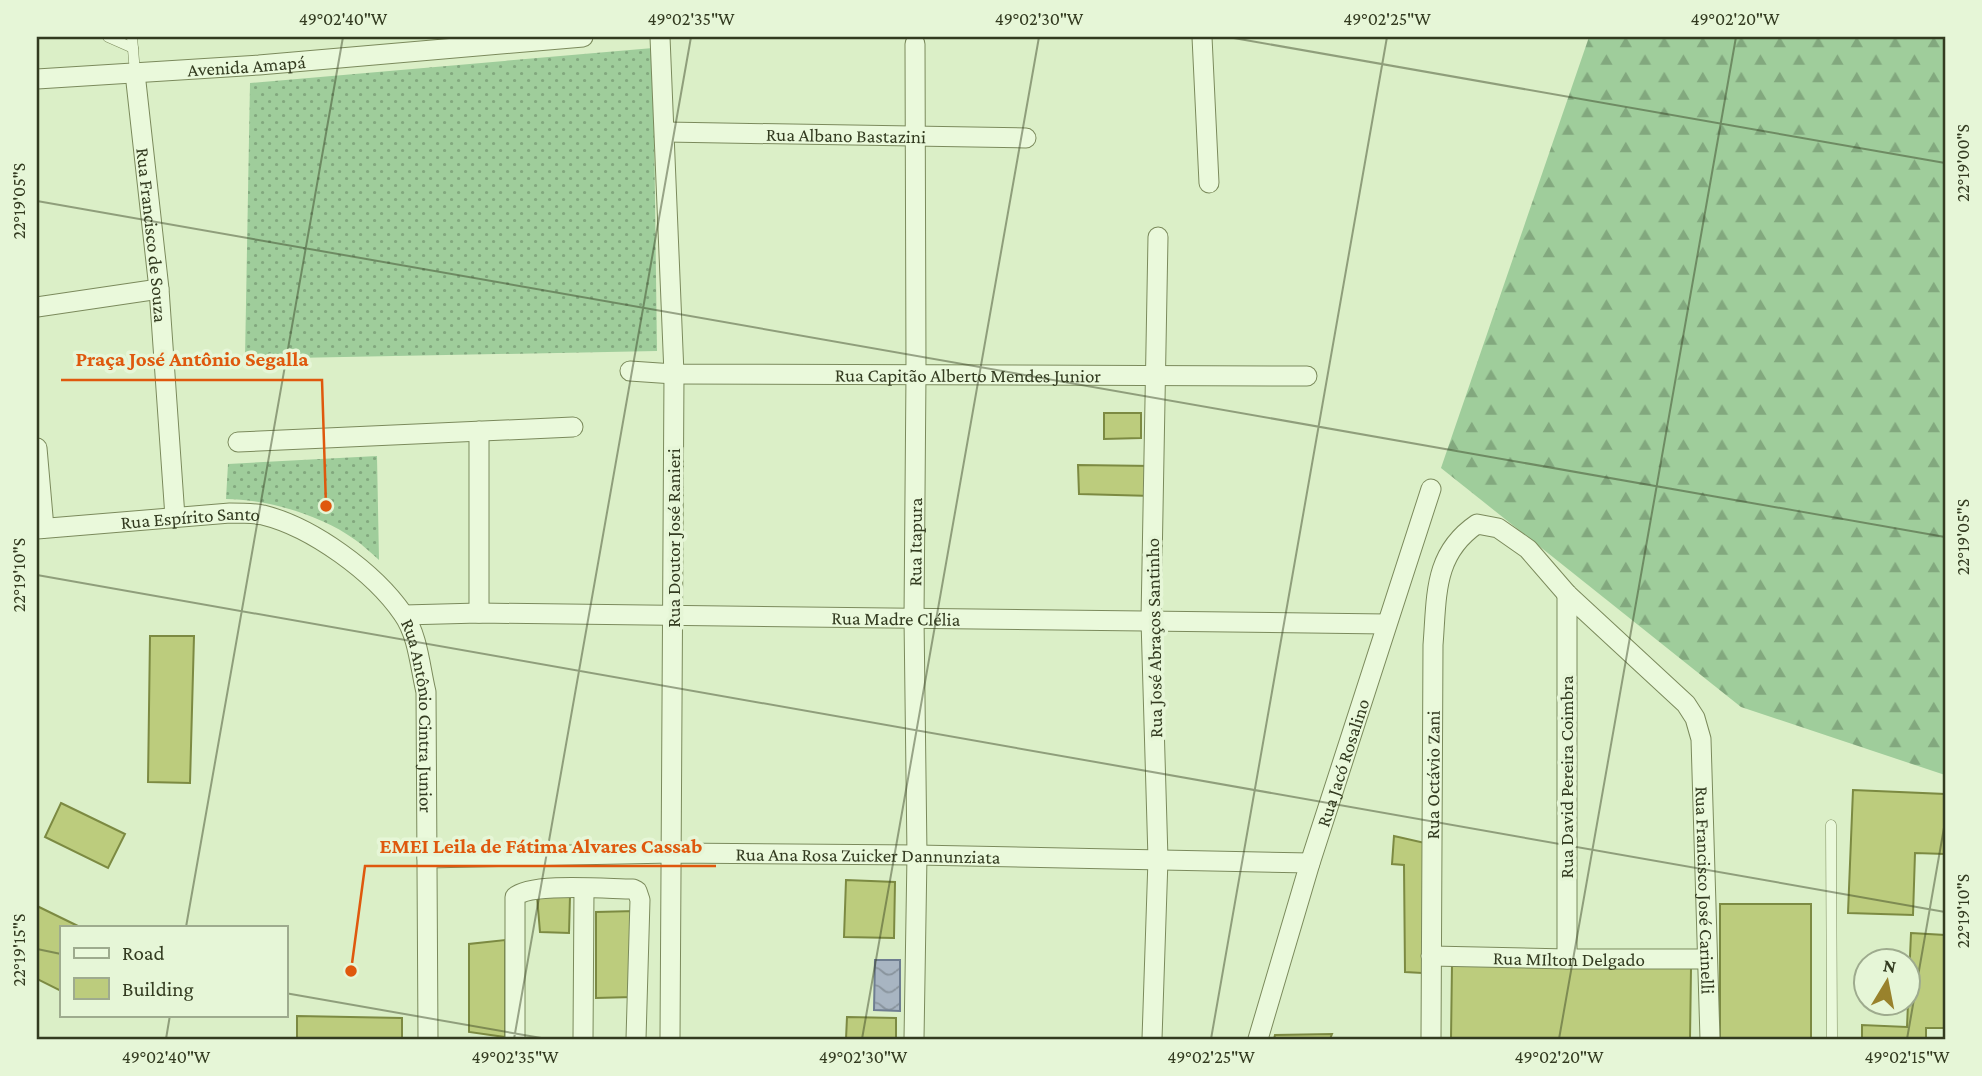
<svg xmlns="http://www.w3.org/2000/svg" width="1982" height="1076" viewBox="0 0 1982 1076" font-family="'Crimson Pro',serif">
<defs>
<pattern id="grass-dots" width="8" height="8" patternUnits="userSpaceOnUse" patternTransform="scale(1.75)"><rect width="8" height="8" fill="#9fcd9b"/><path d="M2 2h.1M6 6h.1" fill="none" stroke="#82a87e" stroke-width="1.8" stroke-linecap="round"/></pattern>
<pattern id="forest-firs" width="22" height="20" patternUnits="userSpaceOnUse" patternTransform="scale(1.75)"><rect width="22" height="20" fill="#9fcd9b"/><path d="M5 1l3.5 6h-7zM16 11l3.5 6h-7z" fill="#82a87e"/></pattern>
<pattern id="water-waves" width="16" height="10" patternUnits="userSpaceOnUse" patternTransform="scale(1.75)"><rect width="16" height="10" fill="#a8b5c2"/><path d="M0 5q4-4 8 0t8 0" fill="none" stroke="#89949d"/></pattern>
</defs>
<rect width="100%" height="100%" fill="#dbefc7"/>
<g fill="url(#grass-dots)">
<path d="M 653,48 L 657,351 L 245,359 L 250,83 Z"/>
<path d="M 377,456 L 379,560 C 371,553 363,545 354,539 C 321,515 266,499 226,499 L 228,464 Z"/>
</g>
<path fill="url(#forest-firs)" d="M 1589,37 L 1945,37 L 1945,775 L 1741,707 L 1441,468 Z"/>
<path fill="url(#water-waves)" stroke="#6f7e91" stroke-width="2" d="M 875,960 L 900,960 L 900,1011 L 874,1010 Z"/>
<g fill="#bccc7d" stroke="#7c8a42" stroke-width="2">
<path d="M 1104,413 L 1141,413 L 1141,438 L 1104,439 Z"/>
<path d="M 1078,465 L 1153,466 L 1152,496 L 1079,494 Z"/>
<path d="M 150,636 L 194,636 L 190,783 L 148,782 Z"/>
<path d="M 1853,790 L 1945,794 L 1945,854 L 1915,853 L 1913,915 L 1848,913 Z"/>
<path d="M 61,803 L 125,834 L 108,868 L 45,837 Z"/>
<path d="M 1394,836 L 1425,843 L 1422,973 L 1405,972 L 1404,865 L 1392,864 Z"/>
<path d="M 846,880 L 895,882 L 894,938 L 844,937 Z"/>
<path d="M 537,896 L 570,896 L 569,933 L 540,932 Z"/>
<rect x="1720" y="904" width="91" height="135"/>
<path d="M 37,906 L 80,927 L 61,927 L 61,991 L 37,979 Z"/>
<path d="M 635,911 L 633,997 L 596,998 L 596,912 Z"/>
<path d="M 1911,933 L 1945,935 L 1945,1028 L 1926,1028 L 1926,1039 L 1862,1039 L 1862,1025 L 1907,1027 Z"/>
<path d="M 505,940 L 505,1037 L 469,1032 L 469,944 Z"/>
<path d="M 1452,964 L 1691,968 L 1690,1039 L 1451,1039 Z"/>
<path d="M 297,1016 L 402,1018 L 402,1039 L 297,1039 Z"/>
<path d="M 847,1017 L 896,1018 L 896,1039 L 846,1039 Z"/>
<path d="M 1332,1034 L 1330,1039 L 1274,1039 L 1275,1035 Z"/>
</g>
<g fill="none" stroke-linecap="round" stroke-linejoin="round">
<defs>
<g id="lane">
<path d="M 108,37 L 133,48"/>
<path d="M 132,37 L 135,73"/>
<path d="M 1831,825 L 1832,1039"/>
</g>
<g id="street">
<path d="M 660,37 L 674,374 L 670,1039"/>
<path d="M 1202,37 L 1209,183"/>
<path id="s1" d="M 135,73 L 159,289 L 175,517"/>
<path id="s2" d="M 37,79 L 259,65 L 583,37"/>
<path id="s3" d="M 666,132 L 1026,138"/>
<path d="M 37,307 L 159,289"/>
<path id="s4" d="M 630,371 L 674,374 L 1307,376"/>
<path d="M 238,442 L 573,427"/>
<path d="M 37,448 L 44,528"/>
<path id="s5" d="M 37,529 L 230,513 C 241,513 252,513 263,515 C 312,527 374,572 403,614 C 418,635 420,667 426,692 L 428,1039"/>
<path d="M 1567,594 L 1567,959"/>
<path d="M 479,613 L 479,431"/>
<path id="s6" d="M 404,615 L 479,613 L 1386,624"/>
<path id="s7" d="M 427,858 L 672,853 L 917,855 L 1310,863"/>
<path id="s8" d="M 1431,956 L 1567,959 L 1706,959"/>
<path d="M 515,1039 L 515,897 C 530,882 609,889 633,889 L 637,891 L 640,900 L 636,1039"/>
<path d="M 583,1039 L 584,889"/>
<path id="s9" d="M 914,1039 L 917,855 L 914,618 L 916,373 L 915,44"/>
<path d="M 1152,1039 L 1158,859 L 1151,620 L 1158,237"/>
<path id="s10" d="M 1258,1039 L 1310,863 L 1431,489"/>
<path id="s11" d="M 1431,1039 L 1433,645 C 1437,596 1433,554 1477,524 L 1498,528 L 1528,549 L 1567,594 L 1686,704 L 1695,718 L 1701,739 L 1710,1039"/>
</g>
</defs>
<use href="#lane" stroke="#7b8a5c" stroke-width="11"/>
<use href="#street" stroke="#7b8a5c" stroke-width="21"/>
<use href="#lane" stroke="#eaf9db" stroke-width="10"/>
<use href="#street" stroke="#eaf9db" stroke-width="19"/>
</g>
<path fill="none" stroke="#333b20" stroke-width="2" stroke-opacity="0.45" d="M 1228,37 L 1945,163M 37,201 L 1945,537M 37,575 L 1945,912M 186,927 L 343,37M 37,949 L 61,954M 285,993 L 547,1039M 166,1039 L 170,1015M 514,1039 L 691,37M 862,1039 L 1039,37M 1211,1039 L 1387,37M 1559,1039 L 1736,37M 1907,1039 L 1945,822"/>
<g text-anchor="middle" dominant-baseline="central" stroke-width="7" stroke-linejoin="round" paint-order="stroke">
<g font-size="19" fill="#333b20" stroke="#e6f6d7">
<text stroke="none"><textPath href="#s2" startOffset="210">Avenida Amapá</textPath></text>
<text stroke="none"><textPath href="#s3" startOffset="180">Rua Albano Bastazini</textPath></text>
<text stroke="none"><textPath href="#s1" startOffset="163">Rua Francisco de Souza</textPath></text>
<text stroke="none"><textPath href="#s4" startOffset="338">Rua Capitão Alberto Mendes Junior</textPath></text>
<text stroke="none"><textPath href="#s5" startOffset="154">Rua Espírito Santo</textPath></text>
<text transform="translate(673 538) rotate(-90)">Rua Doutor José Ranieri</text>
<text stroke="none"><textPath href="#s9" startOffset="497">Rua Itapura</textPath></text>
<text stroke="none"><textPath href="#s6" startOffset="492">Rua Madre Clélia</textPath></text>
<text transform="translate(1154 638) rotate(-91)">Rua José Abraços Santinho</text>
<text stroke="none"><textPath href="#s5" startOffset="506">Rua Antônio Cintra Junior</textPath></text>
<text stroke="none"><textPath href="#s10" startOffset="289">Rua Jacó Rosalino</textPath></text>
<text stroke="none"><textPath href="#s11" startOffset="264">Rua Octávio Zani</textPath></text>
<text transform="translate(1566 777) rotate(-90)">Rua David Pereira Coimbra</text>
<text stroke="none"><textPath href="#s7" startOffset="441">Rua Ana Rosa Zuicker Dannunziata</textPath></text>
<text stroke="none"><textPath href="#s11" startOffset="998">Rua Francisco José Carinelli</textPath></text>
<text stroke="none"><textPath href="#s8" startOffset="138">Rua MIlton Delgado</textPath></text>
</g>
</g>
<path fill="none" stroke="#df580d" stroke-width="2.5" d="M326 506L322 380H61M351 971L365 866H716"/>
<g fill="#df580d" stroke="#e6f6d7" stroke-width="2.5">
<circle cx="326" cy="506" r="7"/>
<circle cx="351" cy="971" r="7"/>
</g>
<g font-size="21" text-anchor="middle" font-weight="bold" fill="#df580d" stroke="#e6f6d7" stroke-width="7" stroke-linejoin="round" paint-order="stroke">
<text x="192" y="366">Praça José Antônio Segalla</text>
<text x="541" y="853">EMEI Leila de Fátima Alvares Cassab</text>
</g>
<rect width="1982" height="1076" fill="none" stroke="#e6f6d7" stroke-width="77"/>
<rect x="60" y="926" width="228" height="91" fill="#e6f6d7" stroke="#9eab8e" stroke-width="2"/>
<rect x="74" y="948" width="35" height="10" fill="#eaf9db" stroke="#9eab8e" stroke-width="2"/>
<text x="122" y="960" font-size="21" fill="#333b20">Road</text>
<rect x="74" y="978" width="35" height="21" fill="#bccc7d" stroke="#9eab8e" stroke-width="2"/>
<text x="122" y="996" font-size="21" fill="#333b20">Building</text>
<g transform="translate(1887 982) rotate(10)"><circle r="33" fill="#e6f6d7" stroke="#9eab8e" stroke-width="2"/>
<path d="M0-5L12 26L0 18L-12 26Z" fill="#99822c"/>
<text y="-10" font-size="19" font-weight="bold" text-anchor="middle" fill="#333b20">N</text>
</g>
<rect x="38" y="38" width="1906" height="1000" fill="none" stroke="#333b20" stroke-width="2.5"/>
<g font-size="18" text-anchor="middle" fill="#333b20">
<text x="343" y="25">49°02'40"W</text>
<text x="691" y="25">49°02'35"W</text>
<text x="1039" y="25">49°02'30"W</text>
<text x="1387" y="25">49°02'25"W</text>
<text x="1735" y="25">49°02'20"W</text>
<text transform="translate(1963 163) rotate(-90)" y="6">22°19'00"S</text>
<text transform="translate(19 201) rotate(-90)" y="6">22°19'05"S</text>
<text transform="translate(1963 537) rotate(-90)" y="6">22°19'05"S</text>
<text transform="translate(19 575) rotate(-90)" y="6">22°19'10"S</text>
<text transform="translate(1963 911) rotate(-90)" y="6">22°19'10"S</text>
<text transform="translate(19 950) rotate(-90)" y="6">22°19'15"S</text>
<text x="166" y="1063">49°02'40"W</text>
<text x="515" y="1063">49°02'35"W</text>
<text x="863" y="1063">49°02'30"W</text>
<text x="1211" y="1063">49°02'25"W</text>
<text x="1559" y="1063">49°02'20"W</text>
<text x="1907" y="1063">49°02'15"W</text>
</g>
</svg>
